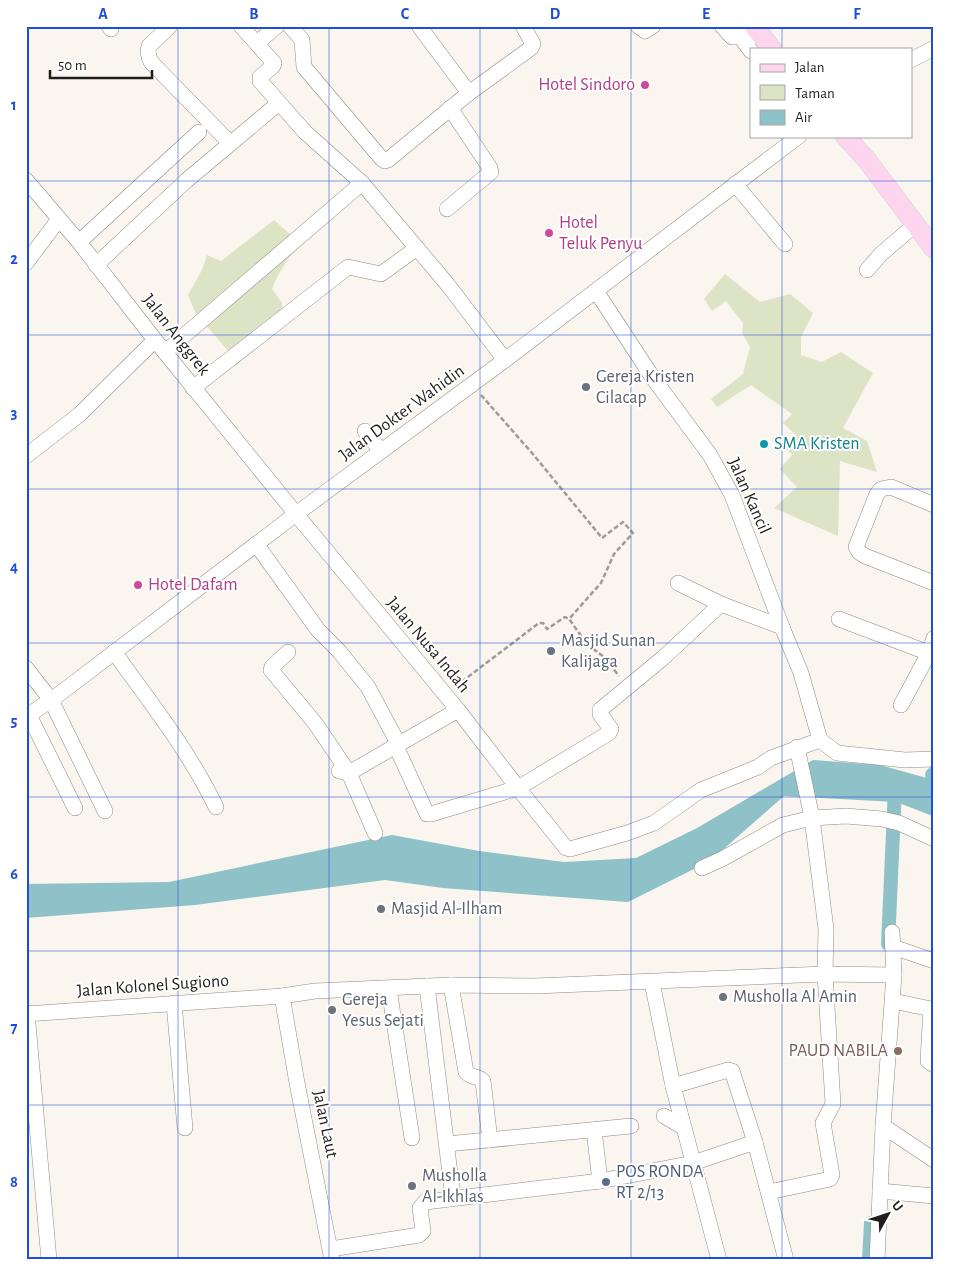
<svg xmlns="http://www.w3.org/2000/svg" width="960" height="1286" viewBox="0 0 960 1286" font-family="'Alegreya Sans',sans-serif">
<rect width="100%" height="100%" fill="#faf5ee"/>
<g fill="#dde3c5">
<path d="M 274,220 L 301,244 C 288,258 279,271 272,289 L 282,303 L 282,320 L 232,355 L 196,314 L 188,295 L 202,270 L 207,255 L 221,261 Z"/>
<path d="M 725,274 L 760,302 L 790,294 L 813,313 L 801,337 L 801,355 L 822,362 L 841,352 L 873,373 L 843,428 L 867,441 L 877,472 L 840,461 L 838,536 L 774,508 L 797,487 L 780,469 L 792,455 L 785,447 L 797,436 L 783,423 L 792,414 L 751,385 L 717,407 L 711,399 L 743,374 L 750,347 L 742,333 L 743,323 L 726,301 L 712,311 L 704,299 Z"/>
</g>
<path fill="#8ec1c8" d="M 813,760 L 880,765 L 934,780 L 934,802 L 925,795 L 896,802 L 784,796 L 710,861 L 628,902 L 443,888 L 385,880 L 195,905 L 26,918 L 26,884 L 169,882 L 392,835 L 479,851 L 564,862 L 636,858 L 697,828 Z"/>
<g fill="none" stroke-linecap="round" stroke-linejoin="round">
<g stroke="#8ec1c8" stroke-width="14">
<path d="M 934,773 L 932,775 L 934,776"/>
<path d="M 888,944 L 895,788"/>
<path d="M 869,1260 L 871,1223"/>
</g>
<path stroke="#8ec1c8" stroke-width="25" d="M 887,788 L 895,788 L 934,803"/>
<defs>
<g id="minor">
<path d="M 109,26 L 111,29"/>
<path d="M 170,26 L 149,46 C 147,52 148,56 151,62 L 230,143"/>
<path d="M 241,26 L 274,63 L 273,66 L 260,77 L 260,81 L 305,132 L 362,183 L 448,285 L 505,360"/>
<path d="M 290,26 L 302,40 L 304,67 L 381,158 L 385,161 L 388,160 L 469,93 L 531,48 L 533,44 L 523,26"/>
<path d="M 419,26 L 469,93"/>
<path d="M 638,26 L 645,31 L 653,26"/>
<path d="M 722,26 L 732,37 L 736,37 L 749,26"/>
<path d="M 257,43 L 277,26"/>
<path d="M 751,51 L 744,42 L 758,31"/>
<path d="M 911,60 L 934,48"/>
<path d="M 26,180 L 79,242 L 155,340 L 296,514 L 458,710 L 518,788 L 609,733 L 611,729 L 600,714 L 600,710 L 663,658 L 721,604"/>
<path d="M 735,184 L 785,244"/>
<path d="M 447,209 L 491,172 L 490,168 L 450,108"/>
<path d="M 79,242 L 199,132"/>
<path d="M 26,263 L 59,219"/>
<path d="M 96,265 L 187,180 L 279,103"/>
<path d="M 867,270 L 881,254 L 916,224"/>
<path d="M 596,291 L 653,378 L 710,455 L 732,495 L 782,627 L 801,673 L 820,740"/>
<path d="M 165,352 L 362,183"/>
<path d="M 193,388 L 348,267 L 381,274 L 417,248"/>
<path d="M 365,431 L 381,451"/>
<path d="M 26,456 L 80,414 L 155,340"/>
<path d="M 934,505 L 891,487 L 881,489 L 877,494 L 856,547 L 859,552 L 865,556 L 934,583"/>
<path d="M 256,544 L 318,630 L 339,651 L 368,687 L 399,745"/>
<path d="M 678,583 L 721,604 L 782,627"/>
<path d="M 839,619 L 929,653 L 934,638"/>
<path d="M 114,652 C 150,702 189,751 216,807"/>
<path d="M 288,652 L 272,667 L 271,670 L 315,723 L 349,773 L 375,833"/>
<path d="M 26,668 L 51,700 L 105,811"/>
<path d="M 901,705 L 929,653"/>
<path d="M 29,715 L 75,808"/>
<path d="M 26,717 L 58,695 L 296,514 L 505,360 L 799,136"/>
<path d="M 820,740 L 837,753 L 905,760 L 934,759"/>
<path d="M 396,746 L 427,814 L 431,814 L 518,788 L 566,848 L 570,849 L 627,833 L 654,823 L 701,790 L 758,767 L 771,758 L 820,740"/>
<path d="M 339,771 L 349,773 L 458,710"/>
<path d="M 702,868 L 722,859 L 783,825 L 812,818 L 846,816 L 882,819 L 899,823 L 934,839"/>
<path d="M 892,932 L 894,975"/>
<path d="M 893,947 L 934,961"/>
<path d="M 652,982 L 673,1086 L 719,1260"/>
<path d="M 451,985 L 466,1072 C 471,1078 479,1076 483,1081 L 490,1140"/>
<path d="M 427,986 L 453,1198"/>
<path d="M 389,989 L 412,1138"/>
<path d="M 282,996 L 297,1083 L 332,1260"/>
<path d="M 893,1001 L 931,1009 L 928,1061 L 934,1065"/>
<path d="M 174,1003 L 185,1128"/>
<path d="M 27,1013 L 49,1260"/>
<path d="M 26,1014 L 282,996 L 315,991 L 451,985 L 535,986 L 825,974 L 894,975 L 883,1126 L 877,1260"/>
<path d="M 673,1086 L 728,1070 L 732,1071 L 755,1142"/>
<path d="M 664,1116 L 683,1127"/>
<path d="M 883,1126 L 934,1160"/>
<path d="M 594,1130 L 600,1181"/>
<path d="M 447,1144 L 631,1126"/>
<path d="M 880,1191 L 934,1196"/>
<path d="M 769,1192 L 830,1179 L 832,1175 L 823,1123 L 833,1104 L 825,974 L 826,929 L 812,818 L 797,747"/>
<path d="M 331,1249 L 419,1235 L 423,1231 L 420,1208 L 425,1202 L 600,1181 L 693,1163 L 755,1142 L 786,1260"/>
</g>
<g id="major">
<path d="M 754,26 L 772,49"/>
<path d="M 845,136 L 866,159 L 934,249"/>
</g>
</defs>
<use href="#minor" stroke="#8f8b84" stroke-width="16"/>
<use href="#major" stroke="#d2d2d1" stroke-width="20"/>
<g stroke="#9f9c97" stroke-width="2.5" stroke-dasharray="5 2.5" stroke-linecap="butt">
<path d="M 481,395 L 532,453 L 602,538 L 623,522 L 633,533 L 614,554 L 601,583 L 569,619"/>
<path d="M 456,686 L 539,623 L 543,623 L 547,629 L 565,617 L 569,619 L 587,644 L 604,657 L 619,676"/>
</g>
<use href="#minor" stroke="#fff" stroke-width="15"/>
<use href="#major" stroke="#fed5ee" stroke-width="19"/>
</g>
<path fill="none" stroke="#1d4ed8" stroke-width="1" stroke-opacity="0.55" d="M 178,26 L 178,1260M 329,26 L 329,1260M 480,26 L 480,1260M 631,26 L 631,1260M 782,26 L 782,49M 782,136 L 782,1260M 26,181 L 934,181M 26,335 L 934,335M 26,489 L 934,489M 26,643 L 934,643M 26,797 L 934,797M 26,951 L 934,951M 26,1105 L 934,1105"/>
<g fill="#d1479c" stroke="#fff" stroke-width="2">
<circle cx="645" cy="85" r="5"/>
<circle cx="549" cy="233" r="5"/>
<circle cx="138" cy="585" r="5"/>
</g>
<g fill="#6b7280" stroke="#fff" stroke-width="2">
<circle cx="586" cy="387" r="5"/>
<circle cx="551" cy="651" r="5"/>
<circle cx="381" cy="909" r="5"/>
<circle cx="723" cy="997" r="5"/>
<circle cx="332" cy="1010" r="5"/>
<circle cx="412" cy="1186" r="5"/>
</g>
<circle fill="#0f9aa8" stroke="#fff" stroke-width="2" cx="764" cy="444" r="5"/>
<circle fill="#8d6e63" stroke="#fff" stroke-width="2" cx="898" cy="1051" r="5"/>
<circle fill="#5c6f8a" stroke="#fff" stroke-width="2" cx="606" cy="1182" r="5"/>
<g text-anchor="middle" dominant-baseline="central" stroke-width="4" stroke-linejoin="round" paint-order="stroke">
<g font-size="18" fill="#b23c85" stroke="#fff" text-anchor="start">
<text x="635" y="85" text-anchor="end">Hotel Sindoro</text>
<text x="559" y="223">Hotel<tspan x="559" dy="21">Teluk Penyu</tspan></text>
<text x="148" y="585">Hotel Dafam</text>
</g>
<g font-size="18" fill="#1f1e1b" stroke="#fff">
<text transform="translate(176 335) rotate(52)">Jalan Anggrek</text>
<text transform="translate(402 413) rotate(-36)">Jalan Dokter Wahidin</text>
<text transform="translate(749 496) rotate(66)">Jalan Kancil</text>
<text transform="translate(428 645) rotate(50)">Jalan Nusa Indah</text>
<text transform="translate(153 986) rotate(-4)">Jalan Kolonel Sugiono</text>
<text transform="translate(325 1124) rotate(78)">Jalan Laut</text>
</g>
<g font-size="18" fill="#5b616d" stroke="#fff" text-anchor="start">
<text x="596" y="377">Gereja Kristen<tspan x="596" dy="21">Cilacap</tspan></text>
<text x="561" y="641">Masjid Sunan<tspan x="561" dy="21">Kalijaga</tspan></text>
<text x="391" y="909">Masjid Al-Ilham</text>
<text x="733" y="997">Musholla Al Amin</text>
<text x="342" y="1000">Gereja<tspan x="342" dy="21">Yesus Sejati</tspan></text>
<text x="422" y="1176">Musholla<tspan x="422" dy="21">Al-Ikhlas</tspan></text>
</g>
<g font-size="18" fill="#0d838f" stroke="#fff" text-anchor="start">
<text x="774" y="444">SMA Kristen</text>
</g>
<g font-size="18" fill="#785e54" stroke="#fff" text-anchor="end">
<text x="888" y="1051">PAUD NABILA</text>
</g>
<g font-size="18" fill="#4e5e75" stroke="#fff" text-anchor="start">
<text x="616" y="1172">POS RONDA<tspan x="616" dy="21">RT 2/13</tspan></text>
</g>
</g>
<rect width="960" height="1286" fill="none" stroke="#ffffff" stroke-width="55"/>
<rect x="750" y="48" width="162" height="90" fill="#ffffff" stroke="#a5a5a4"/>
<rect x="760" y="64" width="25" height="8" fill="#fed5ee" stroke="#a5a5a4"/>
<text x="795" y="72" font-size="15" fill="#1f1e1b">Jalan</text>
<rect x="760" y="85" width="25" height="15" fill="#dde3c5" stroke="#a5a5a4"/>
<text x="795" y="98" font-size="15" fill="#1f1e1b">Taman</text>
<rect x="760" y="110" width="25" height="15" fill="#8ec1c8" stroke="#a5a5a4"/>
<text x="795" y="122" font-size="15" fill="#1f1e1b">Air</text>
<g transform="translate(888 1214) rotate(50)" stroke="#ffffff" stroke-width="4" paint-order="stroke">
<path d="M0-4L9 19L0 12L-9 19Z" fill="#1f1e1b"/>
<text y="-8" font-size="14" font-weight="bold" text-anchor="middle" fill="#1f1e1b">U</text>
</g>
<path d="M50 70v8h102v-8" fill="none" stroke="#1f1e1b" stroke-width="2.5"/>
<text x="58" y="70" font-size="15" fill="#1f1e1b" stroke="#ffffff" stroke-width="4" paint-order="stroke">50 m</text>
<rect x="28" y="28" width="904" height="1230" fill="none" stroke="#1d4ed8" stroke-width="2"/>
<g font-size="16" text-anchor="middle" font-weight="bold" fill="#1d4ed8">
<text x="103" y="19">A</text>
<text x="254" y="19">B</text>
<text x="405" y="19">C</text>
<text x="555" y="19">D</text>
<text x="706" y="19">E</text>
<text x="857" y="19">F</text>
<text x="14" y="110">1</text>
<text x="14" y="264">2</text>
<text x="14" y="418">3</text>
<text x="14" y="572">4</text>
<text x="14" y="726">5</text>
<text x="14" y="879">6</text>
<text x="14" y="1033">7</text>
<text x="14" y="1187">8</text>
</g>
</svg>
